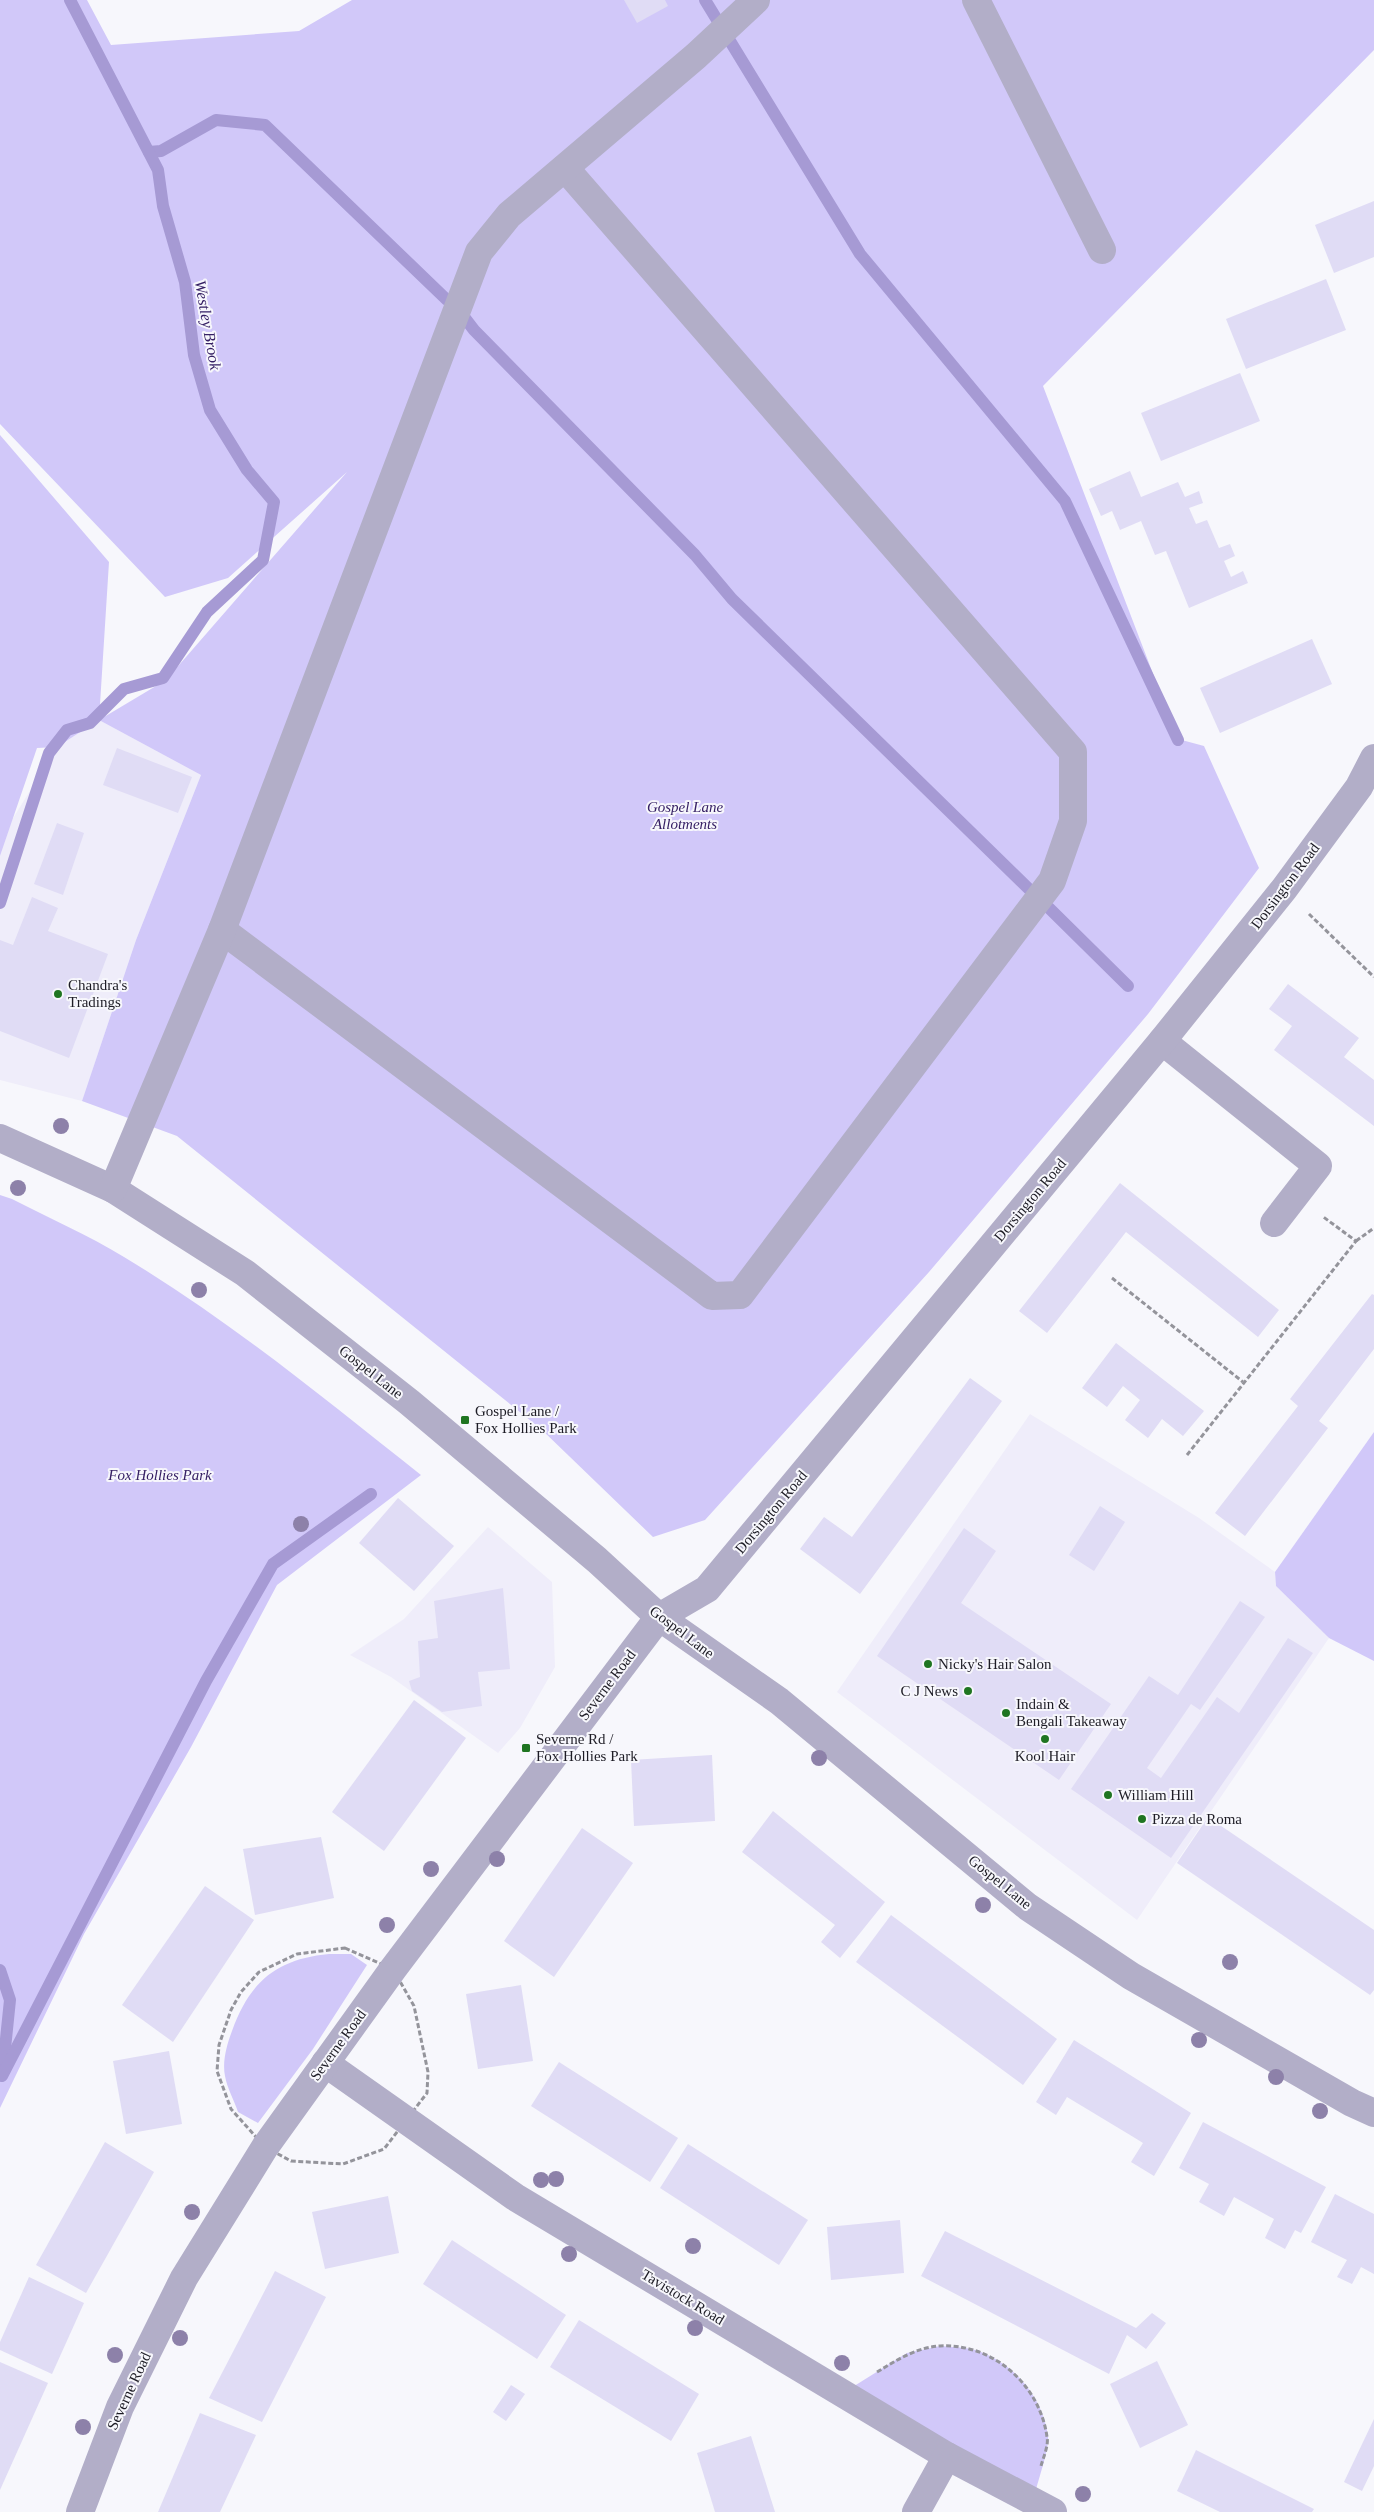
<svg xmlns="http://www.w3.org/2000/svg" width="1374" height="2512" viewBox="0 0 1374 2512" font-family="'Times New Roman',serif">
<rect width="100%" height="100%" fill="#f7f7fc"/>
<g fill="#efedfa">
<path d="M 99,720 L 201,775 L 136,940 L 82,1101 L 0,1080 L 0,856 L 12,820 L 57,747 Z"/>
<path d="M 1030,1414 L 1199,1518 L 1275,1572 L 1276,1586 L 1329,1638 L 1137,1920 L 837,1692 Z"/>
<path d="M 488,1527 L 552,1582 L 555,1667 L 520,1728 L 498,1753 L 391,1677 L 350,1655 L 404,1619 Z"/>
</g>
<g fill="#d1c8f9">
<path d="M 0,0 L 87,0 L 111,45 L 299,31 L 352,0 L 1374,0 L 1374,50 L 1043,386 L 1178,739 L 1204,746 L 1259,868 L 1148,1014 L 929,1272 L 705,1520 L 653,1537 L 541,1429 L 177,1136 L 82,1101 L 136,940 L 201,775 L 99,720 L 57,747 L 37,748 L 0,856 L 0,435 L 109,562 L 99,720 L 166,680 L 347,472 L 228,578 L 165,597 L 0,424 Z"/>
<path d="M 0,1195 L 12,1199 C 49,1218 88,1235 124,1257 C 229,1320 325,1399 421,1475 L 277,1585 L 191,1747 L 84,1934 L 0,2108 Z"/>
<path d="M 1374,1432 L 1374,1661 L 1329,1638 L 1276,1586 L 1275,1572 Z"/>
<path d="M 329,1954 L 351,1954 L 367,1965 L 313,2049 L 258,2123 L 238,2112 C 234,2100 227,2088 225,2076 C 222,2062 227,2044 232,2031 C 250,1981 277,1959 329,1954 Z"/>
<path d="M 940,2346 C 951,2347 964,2347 975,2350 C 1012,2361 1044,2398 1048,2437 C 1049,2451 1036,2486 1033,2501 L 843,2393 L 907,2353 Z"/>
</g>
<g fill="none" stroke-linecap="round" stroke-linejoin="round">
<g stroke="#a69ad4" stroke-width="12">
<path d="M 705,0 L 860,254 L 1065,501 L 1178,740"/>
<path d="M 149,152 L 161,151 L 216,120 L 265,125 L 447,300"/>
<path d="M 461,313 L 474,330 L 695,555 L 732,599 L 1033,893"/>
<path d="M 0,903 L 49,753 L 67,730 L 90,723 L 124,689 L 163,678 L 207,612 L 263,560 L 274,502 L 247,470 L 210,410 L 194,355 L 185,282 L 163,206 L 158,170 L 70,0"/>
<path d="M 1049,908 L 1128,986"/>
<path d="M 0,1970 L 10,2000 L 3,2068"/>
<path d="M 2,2076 L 206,1681 L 273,1564 L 371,1494"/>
</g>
</g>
<g fill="#e0dcf5">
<path d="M 624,0 L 665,0 L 668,6 L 637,23 Z"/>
<path d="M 1374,201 L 1374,257 L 1334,273 L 1315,225 Z"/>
<path d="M 1326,279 L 1346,330 L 1246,369 L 1226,319 Z"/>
<path d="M 1240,373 L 1260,421 L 1161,461 L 1141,413 Z"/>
<path d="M 1130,471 L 1141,497 L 1178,482 L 1185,497 L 1199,491 L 1203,503 L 1189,508 L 1196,524 L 1207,520 L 1219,548 L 1230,544 L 1235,556 L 1224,561 L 1231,577 L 1243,571 L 1248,583 L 1189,608 L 1166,551 L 1155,555 L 1141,521 L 1120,530 L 1112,511 L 1101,516 L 1089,489 Z"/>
<path d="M 1312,639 L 1332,684 L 1220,733 L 1200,688 Z"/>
<path d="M 117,748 L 192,777 L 178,813 L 103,785 Z"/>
<path d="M 57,823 L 84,833 L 63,895 L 34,884 Z"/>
<path d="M 32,897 L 58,908 L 48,931 L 108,954 L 69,1058 L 0,1031 L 0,940 L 13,945 Z"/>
<path d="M 1288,984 L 1359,1038 L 1344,1057 L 1374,1080 L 1374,1126 L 1274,1050 L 1292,1026 L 1269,1009 Z"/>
<path d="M 1120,1183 L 1279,1310 L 1258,1337 L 1126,1232 L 1047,1333 L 1019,1311 Z"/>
<path d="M 1372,1294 L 1374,1295 L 1374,1349 L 1319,1421 L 1328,1428 L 1245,1536 L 1215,1513 L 1298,1406 L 1290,1399 Z"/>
<path d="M 1116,1343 L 1204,1411 L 1183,1436 L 1162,1419 L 1148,1438 L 1125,1420 L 1140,1400 L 1123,1386 L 1107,1407 L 1082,1388 Z"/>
<path d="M 970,1378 L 1002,1401 L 860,1594 L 800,1549 L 824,1517 L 852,1537 Z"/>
<path d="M 398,1498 L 454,1546 L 414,1591 L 359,1543 Z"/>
<path d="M 1100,1506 L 1125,1522 L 1094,1571 L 1069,1555 Z"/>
<path d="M 964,1528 L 996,1551 L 961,1603 L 1111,1704 L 1059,1780 L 877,1656 Z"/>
<path d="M 503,1588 L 510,1669 L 478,1672 L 482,1706 L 442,1712 L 412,1691 L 409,1681 L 420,1677 L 418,1641 L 438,1638 L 434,1601 Z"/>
<path d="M 1240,1601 L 1265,1617 L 1200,1710 L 1191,1704 L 1147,1768 L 1161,1778 L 1217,1697 L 1239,1713 L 1288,1638 L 1313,1653 L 1171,1858 L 1071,1789 L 1149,1676 L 1178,1695 Z"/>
<path d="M 414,1700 L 466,1738 L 384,1851 L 332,1812 Z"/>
<path d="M 712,1755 L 715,1821 L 634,1826 L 631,1760 Z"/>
<path d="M 773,1811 L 885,1902 L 840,1958 L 821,1942 L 835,1925 L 742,1852 Z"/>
<path d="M 1208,1817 L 1374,1930 L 1374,1990 L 1370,1995 L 1177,1863 Z"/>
<path d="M 582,1828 L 633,1863 L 554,1977 L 504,1941 Z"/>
<path d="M 321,1837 L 334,1898 L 255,1915 L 243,1849 Z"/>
<path d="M 205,1886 L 254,1920 L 173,2042 L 122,2005 Z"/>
<path d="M 891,1915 L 1057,2039 L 1023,2085 L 856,1962 Z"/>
<path d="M 521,1985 L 533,2061 L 478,2069 L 466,1994 Z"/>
<path d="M 1074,2040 L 1191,2113 L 1154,2176 L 1131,2162 L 1143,2143 L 1135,2138 L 1067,2097 L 1056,2115 L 1036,2102 Z"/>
<path d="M 169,2051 L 182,2124 L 126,2134 L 113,2061 Z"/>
<path d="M 559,2062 L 678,2138 L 650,2182 L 531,2106 Z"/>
<path d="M 1203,2122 L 1326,2187 L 1301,2233 L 1295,2230 L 1285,2249 L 1265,2238 L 1274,2219 L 1234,2197 L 1224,2216 L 1199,2202 L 1209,2184 L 1179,2168 Z"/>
<path d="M 105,2142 L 154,2172 L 86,2293 L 36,2265 Z"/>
<path d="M 688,2144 L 808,2220 L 779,2265 L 660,2188 Z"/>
<path d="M 1335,2194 L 1374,2214 L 1374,2274 L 1361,2267 L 1352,2284 L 1337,2277 L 1347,2260 L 1311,2242 Z"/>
<path d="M 388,2196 L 399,2253 L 325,2269 L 312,2212 Z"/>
<path d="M 900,2220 L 904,2273 L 831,2280 L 827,2227 Z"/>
<path d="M 945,2231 L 1136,2328 L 1152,2313 L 1166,2323 L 1146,2349 L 1127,2335 L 1109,2374 L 921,2276 Z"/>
<path d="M 452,2240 L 566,2315 L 537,2359 L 423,2284 Z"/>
<path d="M 275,2271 L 326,2297 L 262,2422 L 209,2398 Z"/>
<path d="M 29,2277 L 84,2303 L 52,2374 L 0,2350 L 0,2342 Z"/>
<path d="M 579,2320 L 699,2394 L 671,2441 L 550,2367 Z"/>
<path d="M 1157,2361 L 1188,2425 L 1140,2448 L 1110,2384 Z"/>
<path d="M 0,2362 L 48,2383 L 0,2490 Z"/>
<path d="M 511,2385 L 525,2394 L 506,2421 L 493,2412 Z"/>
<path d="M 200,2413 L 256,2435 L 220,2512 L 158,2512 Z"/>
<path d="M 1374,2419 L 1374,2466 L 1362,2491 L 1344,2482 Z"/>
<path d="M 751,2436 L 775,2512 L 715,2512 L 697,2453 Z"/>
<path d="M 1196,2450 L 1314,2509 L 1312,2512 L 1220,2512 L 1177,2491 Z"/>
</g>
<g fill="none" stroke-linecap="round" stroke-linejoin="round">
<g stroke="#94949b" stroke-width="3" stroke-dasharray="5 2.5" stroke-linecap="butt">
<path d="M 1309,914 L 1374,977"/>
<path d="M 1356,1241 L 1374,1228"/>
<path d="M 1112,1278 L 1243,1382"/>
<path d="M 1187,1455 L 1356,1241 L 1322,1216"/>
<path d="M 345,1948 L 393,1969 L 414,2006 L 428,2072 L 427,2093 L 384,2149 L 343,2164 L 291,2161 L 265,2147 L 231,2109 L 217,2071 L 219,2045 L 231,2010 L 241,1992 L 259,1972 L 297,1954 Z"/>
<path d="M 877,2372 C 897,2360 917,2347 940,2346 C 993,2343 1040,2385 1047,2437 C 1049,2445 1043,2458 1041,2466"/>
</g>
<g stroke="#b2aec8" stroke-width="28">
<path d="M 976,0 L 1102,250"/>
<path d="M 222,930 L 712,1296 L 740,1295 L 1052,881 L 1073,821 L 1073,752 L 565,168"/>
<path d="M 1162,1041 L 1318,1166 L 1274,1223"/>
<path d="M 0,1138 L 113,1189 L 245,1273 L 409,1402 L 597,1560 L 659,1617 L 779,1701 L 1028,1907 L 1131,1976 L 1352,2103 L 1374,2113"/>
<path d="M 113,1189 L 222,930 L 479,252 L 509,215 L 696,56 L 756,0"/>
<path d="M 325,2063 L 515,2197 L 947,2456 L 1053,2512"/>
<path d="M 80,2512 L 120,2407 L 184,2278 L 265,2147 L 393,1969 L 659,1617 L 707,1589 L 1162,1041 L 1284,889 L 1359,787 L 1374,758"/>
<path d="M 916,2512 L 947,2456"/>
</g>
</g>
<g fill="#8d81a9">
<circle cx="61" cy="1126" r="8"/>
<circle cx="18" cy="1188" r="8"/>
<circle cx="199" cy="1290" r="8"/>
<circle cx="301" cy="1524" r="8"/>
<circle cx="819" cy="1758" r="8"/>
<circle cx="497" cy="1859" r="8"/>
<circle cx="431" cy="1869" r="8"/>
<circle cx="983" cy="1905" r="8"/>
<circle cx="387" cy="1925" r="8"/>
<circle cx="1230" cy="1962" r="8"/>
<circle cx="1199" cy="2040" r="8"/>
<circle cx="1276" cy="2077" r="8"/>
<circle cx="1320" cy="2111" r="8"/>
<circle cx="556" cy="2179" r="8"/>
<circle cx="541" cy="2180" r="8"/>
<circle cx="192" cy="2212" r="8"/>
<circle cx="693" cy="2246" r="8"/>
<circle cx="569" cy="2254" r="8"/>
<circle cx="695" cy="2328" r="8"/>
<circle cx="180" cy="2338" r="8"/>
<circle cx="115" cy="2355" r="8"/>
<circle cx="842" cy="2363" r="8"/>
<circle cx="83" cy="2427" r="8"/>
<circle cx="1083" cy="2494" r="8"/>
</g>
<g fill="#1f7521" stroke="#f7f7fc" stroke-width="2">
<circle cx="58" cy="994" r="5"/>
<rect x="460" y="1415" width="10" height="10" rx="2.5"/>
<circle cx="928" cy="1664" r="5"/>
<circle cx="968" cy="1691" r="5"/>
<circle cx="1006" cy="1713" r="5"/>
<circle cx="1045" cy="1739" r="5"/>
<rect x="521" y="1743" width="10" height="10" rx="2.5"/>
<circle cx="1108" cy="1795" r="5"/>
<circle cx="1142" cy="1819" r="5"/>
</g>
<g text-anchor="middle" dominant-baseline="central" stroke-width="4" stroke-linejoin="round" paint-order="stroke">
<g font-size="15" font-style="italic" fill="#362065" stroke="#f7f7fc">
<text x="685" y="807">Gospel Lane<tspan x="685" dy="17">Allotments</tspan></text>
<text x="160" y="1475">Fox Hollies Park</text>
</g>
<g font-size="15" fill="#1d1c25" stroke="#f7f7fc">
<text transform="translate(1285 886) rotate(-53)">Dorsington Road</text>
<text transform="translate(1030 1200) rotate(-50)">Dorsington Road</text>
<text transform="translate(371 1372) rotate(38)">Gospel Lane</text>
<text transform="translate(771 1512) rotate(-50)">Dorsington Road</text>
<text transform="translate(682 1632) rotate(37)">Gospel Lane</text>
<text transform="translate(607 1685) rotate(-53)">Severne Road</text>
<text transform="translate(1000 1882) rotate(39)">Gospel Lane</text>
<text transform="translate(338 2045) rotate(-54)">Severne Road</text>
<text transform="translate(683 2297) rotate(31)">Tavistock Road</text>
<text transform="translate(129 2391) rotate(-65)">Severne Road</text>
</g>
<g font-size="15" fill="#1d1c25" stroke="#f7f7fc" text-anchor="start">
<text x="68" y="985">Chandra's<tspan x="68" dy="17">Tradings</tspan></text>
<text x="475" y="1411">Gospel Lane /<tspan x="475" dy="17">Fox Hollies Park</tspan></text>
<text x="938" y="1664">Nicky's Hair Salon</text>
<text x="958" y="1691" text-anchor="end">C J News</text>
<text x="1016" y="1704">Indain &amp;<tspan x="1016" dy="17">Bengali Takeaway</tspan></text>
<text x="536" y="1739">Severne Rd /<tspan x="536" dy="17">Fox Hollies Park</tspan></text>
<text x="1045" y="1756" text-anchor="middle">Kool Hair</text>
<text x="1118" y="1795">William Hill</text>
<text x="1152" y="1819">Pizza de Roma</text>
</g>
<g font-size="16" font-style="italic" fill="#352064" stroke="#f7f7fc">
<text transform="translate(208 325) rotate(80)">Westley Brook</text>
</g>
</g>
</svg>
